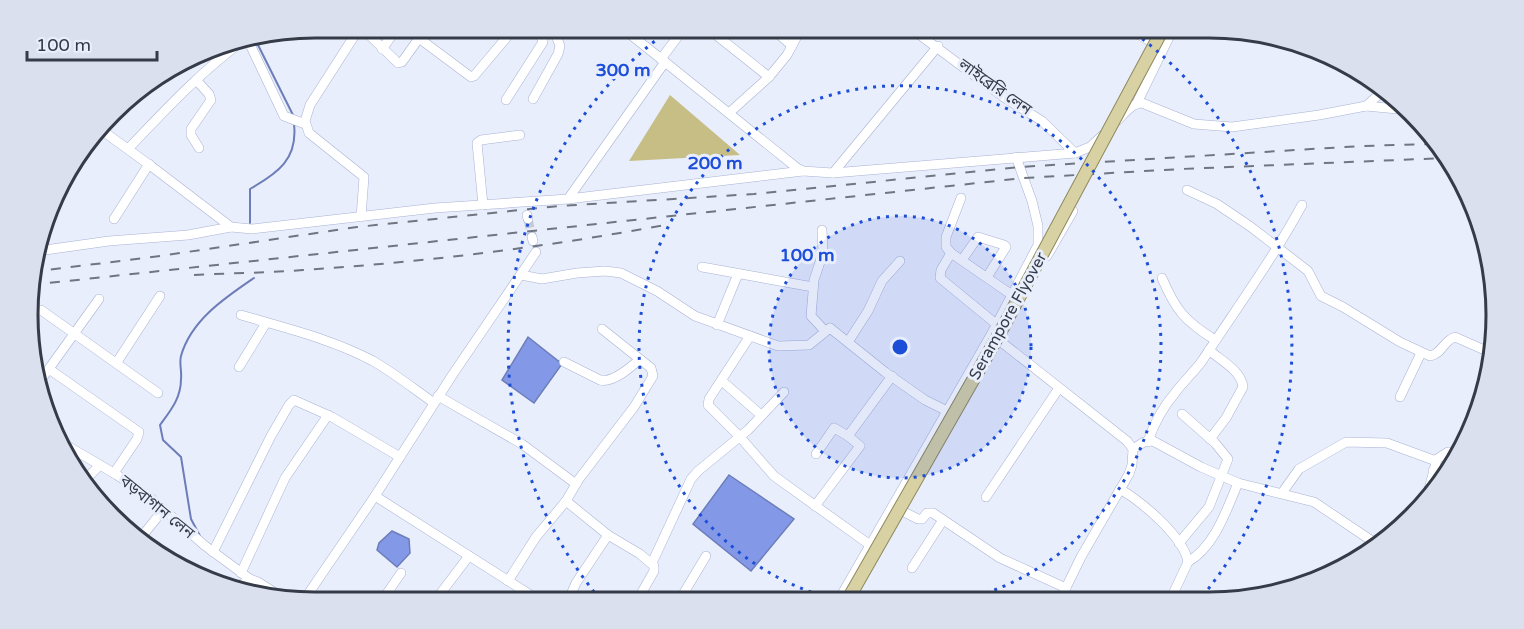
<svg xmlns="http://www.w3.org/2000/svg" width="1524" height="629" viewBox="0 0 1524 629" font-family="'Varela Round','Noto Sans Bengali',sans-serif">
<rect width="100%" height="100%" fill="#e9eefc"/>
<path fill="#c6be85" d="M 670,95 L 740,155 L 629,161 Z"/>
<g fill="#8399e8" stroke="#6c7db8" stroke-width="1.5">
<path d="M 528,337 L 562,364 L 534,403 L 502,380 Z"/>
<path d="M 729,475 L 794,519 L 751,571 L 693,524 Z"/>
<path d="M 392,531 L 409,539 L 410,553 L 397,567 L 377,550 L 379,543 Z"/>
</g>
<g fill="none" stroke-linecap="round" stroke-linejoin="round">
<g stroke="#6c7db8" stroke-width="2">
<path d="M 254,37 L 293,115"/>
<path d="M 250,223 L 250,189 C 278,173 298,159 294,124"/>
<path d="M 200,536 L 191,519 L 181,457 L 163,440 L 160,425 C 171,410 181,398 181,379 C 182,371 179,363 181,356 C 191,320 226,297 254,278"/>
</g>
<path stroke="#c5cad8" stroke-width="9" stroke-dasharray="9 4.5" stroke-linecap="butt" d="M 528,219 L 532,237"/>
<defs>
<g id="minor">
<path d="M 360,27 L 310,105 L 305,121 L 309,133 L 364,177 L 361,217"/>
<path d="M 361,27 L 398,63 L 402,62 L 417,41 L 420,39 L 471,77 L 474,76 L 507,37"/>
<path d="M 706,27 L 769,77"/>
<path d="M 771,27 L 792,46"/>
<path d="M 909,27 L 1002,96 L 1042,121 L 1075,153"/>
<path d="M 1125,27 L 1159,46"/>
<path d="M 247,38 L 284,116 L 305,124"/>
<path d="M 382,49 L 398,27"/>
<path d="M 661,59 L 685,27"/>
<path d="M 665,62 L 797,168 L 803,171 L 833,173 L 1075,153 L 1090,147 L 1103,135"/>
<path d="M 197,81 L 209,94 L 211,100 L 191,129 L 191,135 L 199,148"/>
<path d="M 533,99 L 558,54 L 560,46 L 557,38 L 564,27"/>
<path d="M 506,100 L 543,42 L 543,39 L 535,32 L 535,27"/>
<path d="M 1137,103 L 1174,27"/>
<path d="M 1366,106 L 1408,110"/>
<path d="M 729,113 L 769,77 L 787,55 L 802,27"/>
<path d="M 1117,121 C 1124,114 1132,103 1142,103 L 1194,124 L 1232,127 L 1319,115 L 1366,106 L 1384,90"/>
<path d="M 100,129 L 151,166 L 231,227 L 252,229 L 435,208 L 568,199 L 665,62 L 621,27"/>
<path d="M 128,149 C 165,110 203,69 247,38"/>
<path d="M 833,173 L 938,46"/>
<path d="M 1187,190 L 1217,204 L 1251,227 L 1308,271 L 1321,296 L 1343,307 L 1400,342 L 1430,356 C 1442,354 1444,340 1455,337 L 1489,352"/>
<path d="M 961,198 L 946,237 L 946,247 L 951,253 L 1012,295"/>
<path d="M 568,199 L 803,171"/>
<path d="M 55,202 L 79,155"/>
<path d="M 483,205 L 477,143 L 481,140 L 520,135"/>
<path d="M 527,215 L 528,219"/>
<path d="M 114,219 L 149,164"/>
<path d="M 822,230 L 823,253 L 814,280 L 811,316 L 825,331"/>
<path d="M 532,237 L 533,241"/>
<path d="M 38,251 L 109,241 L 188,235 L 231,227"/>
<path d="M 951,253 L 941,270 L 940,278 L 996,324"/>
<path d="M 1047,256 L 1073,211"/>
<path d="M 962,260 L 978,237 L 1004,245 L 1006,247 L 987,277"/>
<path d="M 702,267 L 813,287"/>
<path d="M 521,275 L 542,279 L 577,273 L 605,271 L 621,273 L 657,291 L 695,316 L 778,346 L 809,345 L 830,328 L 885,372 L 925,400 L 947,411"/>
<path d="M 1162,278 C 1176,311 1185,321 1215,340"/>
<path d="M 41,310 L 158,393"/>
<path d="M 241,315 C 285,328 332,339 373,361 C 394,373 414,389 434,403"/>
<path d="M 717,325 L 738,274"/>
<path d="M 750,336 L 709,399 L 708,405 L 740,437 L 774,476 L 870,545"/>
<path d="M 1000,341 L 1127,441 L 1133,449 L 1132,465 L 1129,474 L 1081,557 L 1060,600"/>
<path d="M 848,342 L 868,311 L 882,281 L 900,261"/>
<path d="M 1209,350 C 1220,360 1241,370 1243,387 L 1226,418 L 1210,439"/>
<path d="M 117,362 L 160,296"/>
<path d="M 564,362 L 600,380 C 613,383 630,368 640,359"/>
<path d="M 239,367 L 266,323"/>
<path d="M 49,369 L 139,432 L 137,439 L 114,473"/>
<path d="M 722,381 L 761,415"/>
<path d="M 38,384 L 99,299"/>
<path d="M 438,396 L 522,444 L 576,484"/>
<path d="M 1400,397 L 1421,353"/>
<path d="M 848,436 L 892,376"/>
<path d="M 59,441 L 117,475 L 151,498 L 204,545 L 250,579"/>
<path d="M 1148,441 C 1154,424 1163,407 1175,393 C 1183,382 1194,372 1202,361 C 1236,309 1272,260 1302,205"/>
<path d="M 1133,449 L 1144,442 L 1153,441 L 1201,467 L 1238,483 L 1314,502 L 1378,545"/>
<path d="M 1433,471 L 1446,477"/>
<path d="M 85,480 L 100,465"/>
<path d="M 1120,489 C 1142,502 1184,537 1188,562 L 1173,594 L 1181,600"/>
<path d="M 1282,493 L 1299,469 L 1346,442 L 1387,443 L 1436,461"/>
<path d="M 375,496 L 540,601"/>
<path d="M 986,497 L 1059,388"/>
<path d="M 1426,500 L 1437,459 L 1448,452 L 1459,452"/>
<path d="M 815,506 L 860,446 L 848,436 L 834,428 L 816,454"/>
<path d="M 904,512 L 918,519 L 922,519 L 927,513 L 933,513 L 1000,558 L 1066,588"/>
<path d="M 608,535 L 640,554 L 654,566 L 654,571 L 637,601"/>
<path d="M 138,541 L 164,509"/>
<path d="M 1179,543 L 1209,507 L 1228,459 L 1215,443 L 1182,414"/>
<path d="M 213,552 L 271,436 L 289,405 L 294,400 L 332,417 L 400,457"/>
<path d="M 1188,562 C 1215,546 1226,511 1238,483"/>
<path d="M 652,563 L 691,479 L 698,471 L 748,430 L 784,392"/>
<path d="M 912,568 L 943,520"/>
<path d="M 241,573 L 285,478 L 328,415"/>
<path d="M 508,581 L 536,537 L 566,501"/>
<path d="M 234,589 L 250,579 L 258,582 L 280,596"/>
<path d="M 304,600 L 375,496 L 453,374 L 536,252"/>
<path d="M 568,601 L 576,583 L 608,535 L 566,501 L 579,479 L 634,407 L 653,376 L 651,368 L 602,329"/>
<path d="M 679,601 L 706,556"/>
<path d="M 838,601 L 992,333 L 1038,245 L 1038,226 L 1032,201 L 1016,157"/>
<path d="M 381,602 L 401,573"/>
<path d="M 434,602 L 469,556"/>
</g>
</defs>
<use href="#minor" stroke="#a8b2d3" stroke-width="10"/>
<use href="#minor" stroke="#fff" stroke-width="9"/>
<g stroke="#707582" stroke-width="2" stroke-dasharray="10 10" stroke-linecap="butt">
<path d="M 31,272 L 160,256 L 357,227 L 559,206 L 754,194 L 1020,167 L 1361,146 L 1434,144"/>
<path d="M 194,275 C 231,273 267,273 303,270 C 425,262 546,247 665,225"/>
<path d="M 30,285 L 1024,178 L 1181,169 L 1445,158"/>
</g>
<defs>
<path id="major-bridge" d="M 847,601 L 1001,331 L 1164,27"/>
</defs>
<use href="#major-bridge" stroke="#8e895b" stroke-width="14" stroke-linecap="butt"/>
<use href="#major-bridge" stroke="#d7d1a3" stroke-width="12"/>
</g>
<circle cx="900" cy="347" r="131" fill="#1d4ed8" fill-opacity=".12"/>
<g fill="none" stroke="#1d4ed8" stroke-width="3" stroke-dasharray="3 6">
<circle cx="900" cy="347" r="131"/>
<path d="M837 600A261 261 0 1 1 963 600"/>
<path d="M600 599A392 392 0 0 1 672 28M1128 28A392 392 0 0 1 1200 599"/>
</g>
<g text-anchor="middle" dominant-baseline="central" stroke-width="6" stroke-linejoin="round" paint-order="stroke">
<g font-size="16" fill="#363b48" stroke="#e9eefc">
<text transform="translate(995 87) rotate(35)">লাইব্রেরি লেন</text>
<text transform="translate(1008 316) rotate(-61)">Serampore Flyover</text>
<text transform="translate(157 507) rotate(39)">বড়বাগান লেন</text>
</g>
</g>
<path d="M0 0H1524V629H0ZM315 38H1209A277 277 0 0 1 1486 315V315A277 277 0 0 1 1209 592H315A277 277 0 0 1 38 315V315A277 277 0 0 1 315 38Z" fill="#dbe0ee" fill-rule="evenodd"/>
<path fill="none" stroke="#363b48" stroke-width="3" d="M315 38H1209A277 277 0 0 1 1486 315V315A277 277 0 0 1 1209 592H315A277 277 0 0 1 38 315V315A277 277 0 0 1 315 38Z"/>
<circle cx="900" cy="347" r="9" fill="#1d4ed8" stroke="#e9eefc" stroke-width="3"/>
<g font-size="18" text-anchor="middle" font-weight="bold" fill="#1d4ed8" stroke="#e9eefc" stroke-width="6" stroke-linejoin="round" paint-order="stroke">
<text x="623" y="76">300 m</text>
<text x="715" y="169">200 m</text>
<text x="807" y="261">100 m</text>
</g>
<path d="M27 51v9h130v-9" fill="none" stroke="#363b48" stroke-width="3"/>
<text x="36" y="51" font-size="18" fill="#363b48" stroke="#e9eefc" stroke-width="4.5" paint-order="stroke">100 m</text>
</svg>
